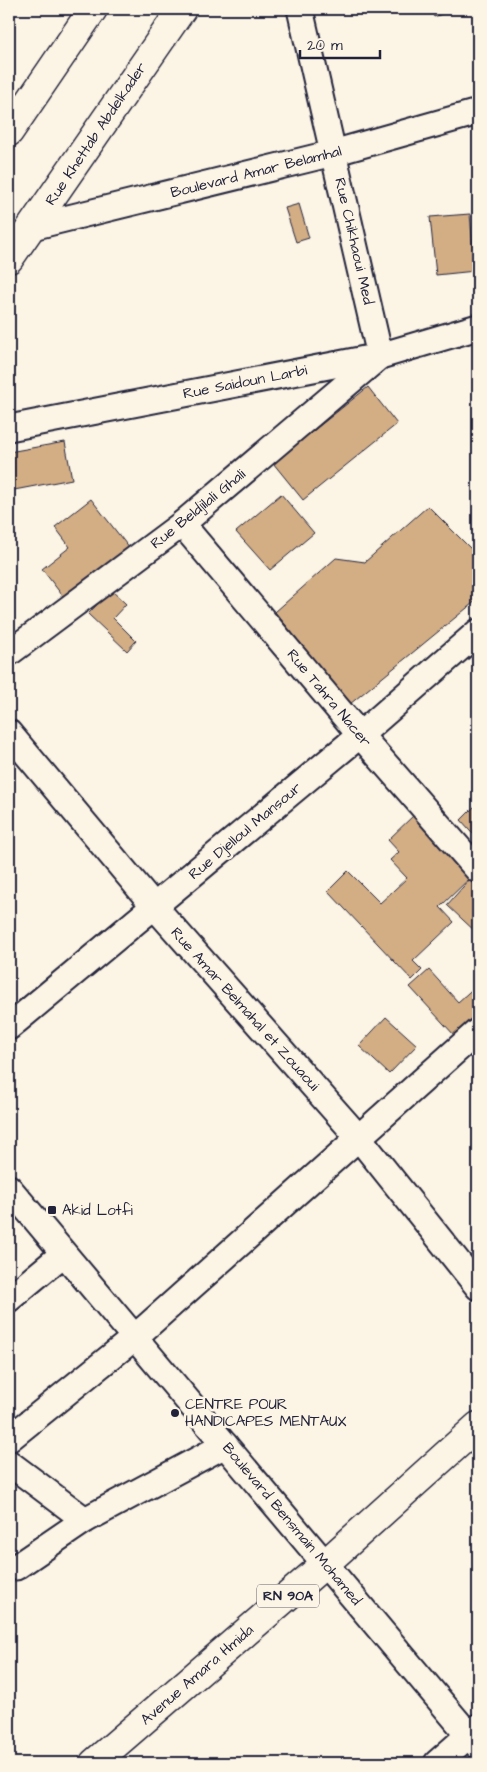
<svg xmlns="http://www.w3.org/2000/svg" width="487" height="1772" viewBox="0 0 487 1772" font-family="'Architects Daughter',sans-serif">
<rect width="100%" height="100%" fill="#fcf5e5"/>
<filter id="ink" filterUnits="userSpaceOnUse"><feTurbulence type="fractalNoise" baseFrequency=".02" numOctaves="2"/><feDisplacementMap in="SourceGraphic" scale="10" xChannelSelector="R" yChannelSelector="G"/><feConvolveMatrix kernelMatrix="1 2 1 2 8 2 1 2 1" color-interpolation-filters="sRGB"/></filter>
<g filter="url(#ink)">
<g fill="#d3ae85" stroke="#22223b">
<path d="M 431,9 L 455,9 L 434,17 Z"/>
<path d="M 299,204 L 309,238 L 296,242 L 285,208 Z"/>
<path d="M 470,214 L 475,271 L 436,275 L 430,217 Z"/>
<path d="M 368,387 L 397,424 L 303,500 L 273,463 Z"/>
<path d="M 65,442 L 72,479 L 9,491 L 9,452 Z"/>
<path d="M 281,494 L 314,533 L 270,570 L 236,532 Z"/>
<path d="M 91,499 L 130,549 L 65,599 L 42,569 L 70,547 L 55,527 Z"/>
<path d="M 428,506 L 478,556 L 478,599 L 350,704 L 275,612 L 336,558 L 365,562 Z"/>
<path d="M 111,590 L 126,604 L 113,618 L 136,641 L 127,651 L 88,614 Z"/>
<path d="M 478,803 L 478,839 L 461,820 Z"/>
<path d="M 415,814 L 474,874 L 440,907 L 454,922 L 413,961 L 422,970 L 412,980 L 328,891 L 348,871 L 380,903 L 407,878 L 390,860 L 399,852 L 388,840 Z"/>
<path d="M 470,879 L 478,886 L 478,934 L 447,905 Z"/>
<path d="M 429,970 L 458,1002 L 478,984 L 478,1019 L 477,1021 L 475,1019 L 455,1036 L 410,987 Z"/>
<path d="M 386,1017 L 417,1045 L 389,1074 L 359,1046 Z"/>
</g>
<g fill="none" stroke-linecap="round" stroke-linejoin="round">
<defs>
<g id="minor">
<path d="M 32,227 L 333,153 L 478,112"/>
<path d="M 9,428 L 380,356 L 478,327"/>
<path d="M 182,524 L 360,735 L 478,870"/>
<path d="M 9,653 L 182,524 L 380,356 L 300,9"/>
<path d="M 9,733 L 154,906 L 359,1138 L 478,1287"/>
<path d="M 9,1027 L 360,735 L 478,632"/>
<path d="M 9,1188 L 478,1746"/>
<path d="M 9,1299 L 63,1254"/>
<path d="M 9,1439 L 134,1338 L 478,1031"/>
<path d="M 9,1463 L 85,1520"/>
<path d="M 16,1567 L 85,1520 L 225,1445"/>
<path d="M 437,1763 L 478,1727"/>
</g>
<g id="secondary">
<path d="M 9,132 L 93,9"/>
<path d="M 9,259 L 182,9"/>
</g>
<path id="primary" d="M 94,1763 L 326,1563 L 478,1426"/>
</defs>
<use href="#minor" stroke="#22223b" stroke-width="29"/>
<use href="#secondary" stroke="#22223b" stroke-width="31"/>
<use href="#primary" stroke="#22223b" stroke-width="31"/>
<use href="#minor" stroke="#fcf5e5" stroke-width="25"/>
<use href="#secondary" stroke="#fcf5e5" stroke-width="28"/>
<use href="#primary" stroke="#fcf5e5" stroke-width="28"/>
</g>
</g>
<g fill="#22223b" stroke="#fcf5e5" stroke-width="2">
<rect x="47" y="1205" width="10" height="10" rx="2.5"/>
<circle cx="175" cy="1413" r="5"/>
</g>
<g text-anchor="middle" dominant-baseline="central" stroke-width="5" stroke-linejoin="round" paint-order="stroke">
<rect fill="#fcf5e5" stroke="#63616e" stroke-width="1" x="257" y="1584.5" width="62" height="23" rx="4"/>
<g font-size="14" font-weight="bold" fill="#22223b">
<text x="288" y="1596">RN 90A</text>
</g>
<g font-size="15" fill="#22223b" stroke="#fcf5e5">
<text transform="translate(96 134) rotate(-56)">Rue Khettab Abdelkader</text>
<text transform="translate(256 172) rotate(-14)">Boulevard Amar Belamhal</text>
<text transform="translate(354 241) rotate(77)">Rue Chikhaoui Med</text>
<text transform="translate(245 382) rotate(-11)">Rue Saidoun Larbi</text>
<text transform="translate(198 509) rotate(-39)">Rue Beldjilali Ghali</text>
<text transform="translate(329 698) rotate(50)">Rue Tahra Nacer</text>
<text transform="translate(245 831) rotate(-40)">Rue Djelloul Mansour</text>
<text transform="translate(245 1009) rotate(48)">Rue Amar Belmahal et Zouaoui</text>
<text transform="translate(292 1524) rotate(50)">Boulevard Bensmain Mohamed</text>
<text transform="translate(197 1675) rotate(-41)">Avenue Amara Hmida</text>
</g>
<g font-size="15" fill="#22223b" stroke="#fcf5e5" text-anchor="start">
<text x="62" y="1210">Akid Lotfi</text>
<text x="185" y="1404">CENTRE POUR<tspan x="185" dy="17">HANDICAPES MENTAUX</tspan></text>
</g>
</g>
<rect width="487" height="1772" fill="none" stroke="#fcf5e5" stroke-width="30"/>
<rect x="15" y="15" width="457" height="1742" fill="none" stroke="#22223b" stroke-width="2" filter="url(#ink)"/>
<path d="M300 50v8h80v-8" fill="none" stroke="#22223b" stroke-width="2.5"/>
<text x="307" y="50" font-size="15" fill="#22223b" stroke="#fcf5e5" stroke-width="4" paint-order="stroke">20 m</text>
</svg>
